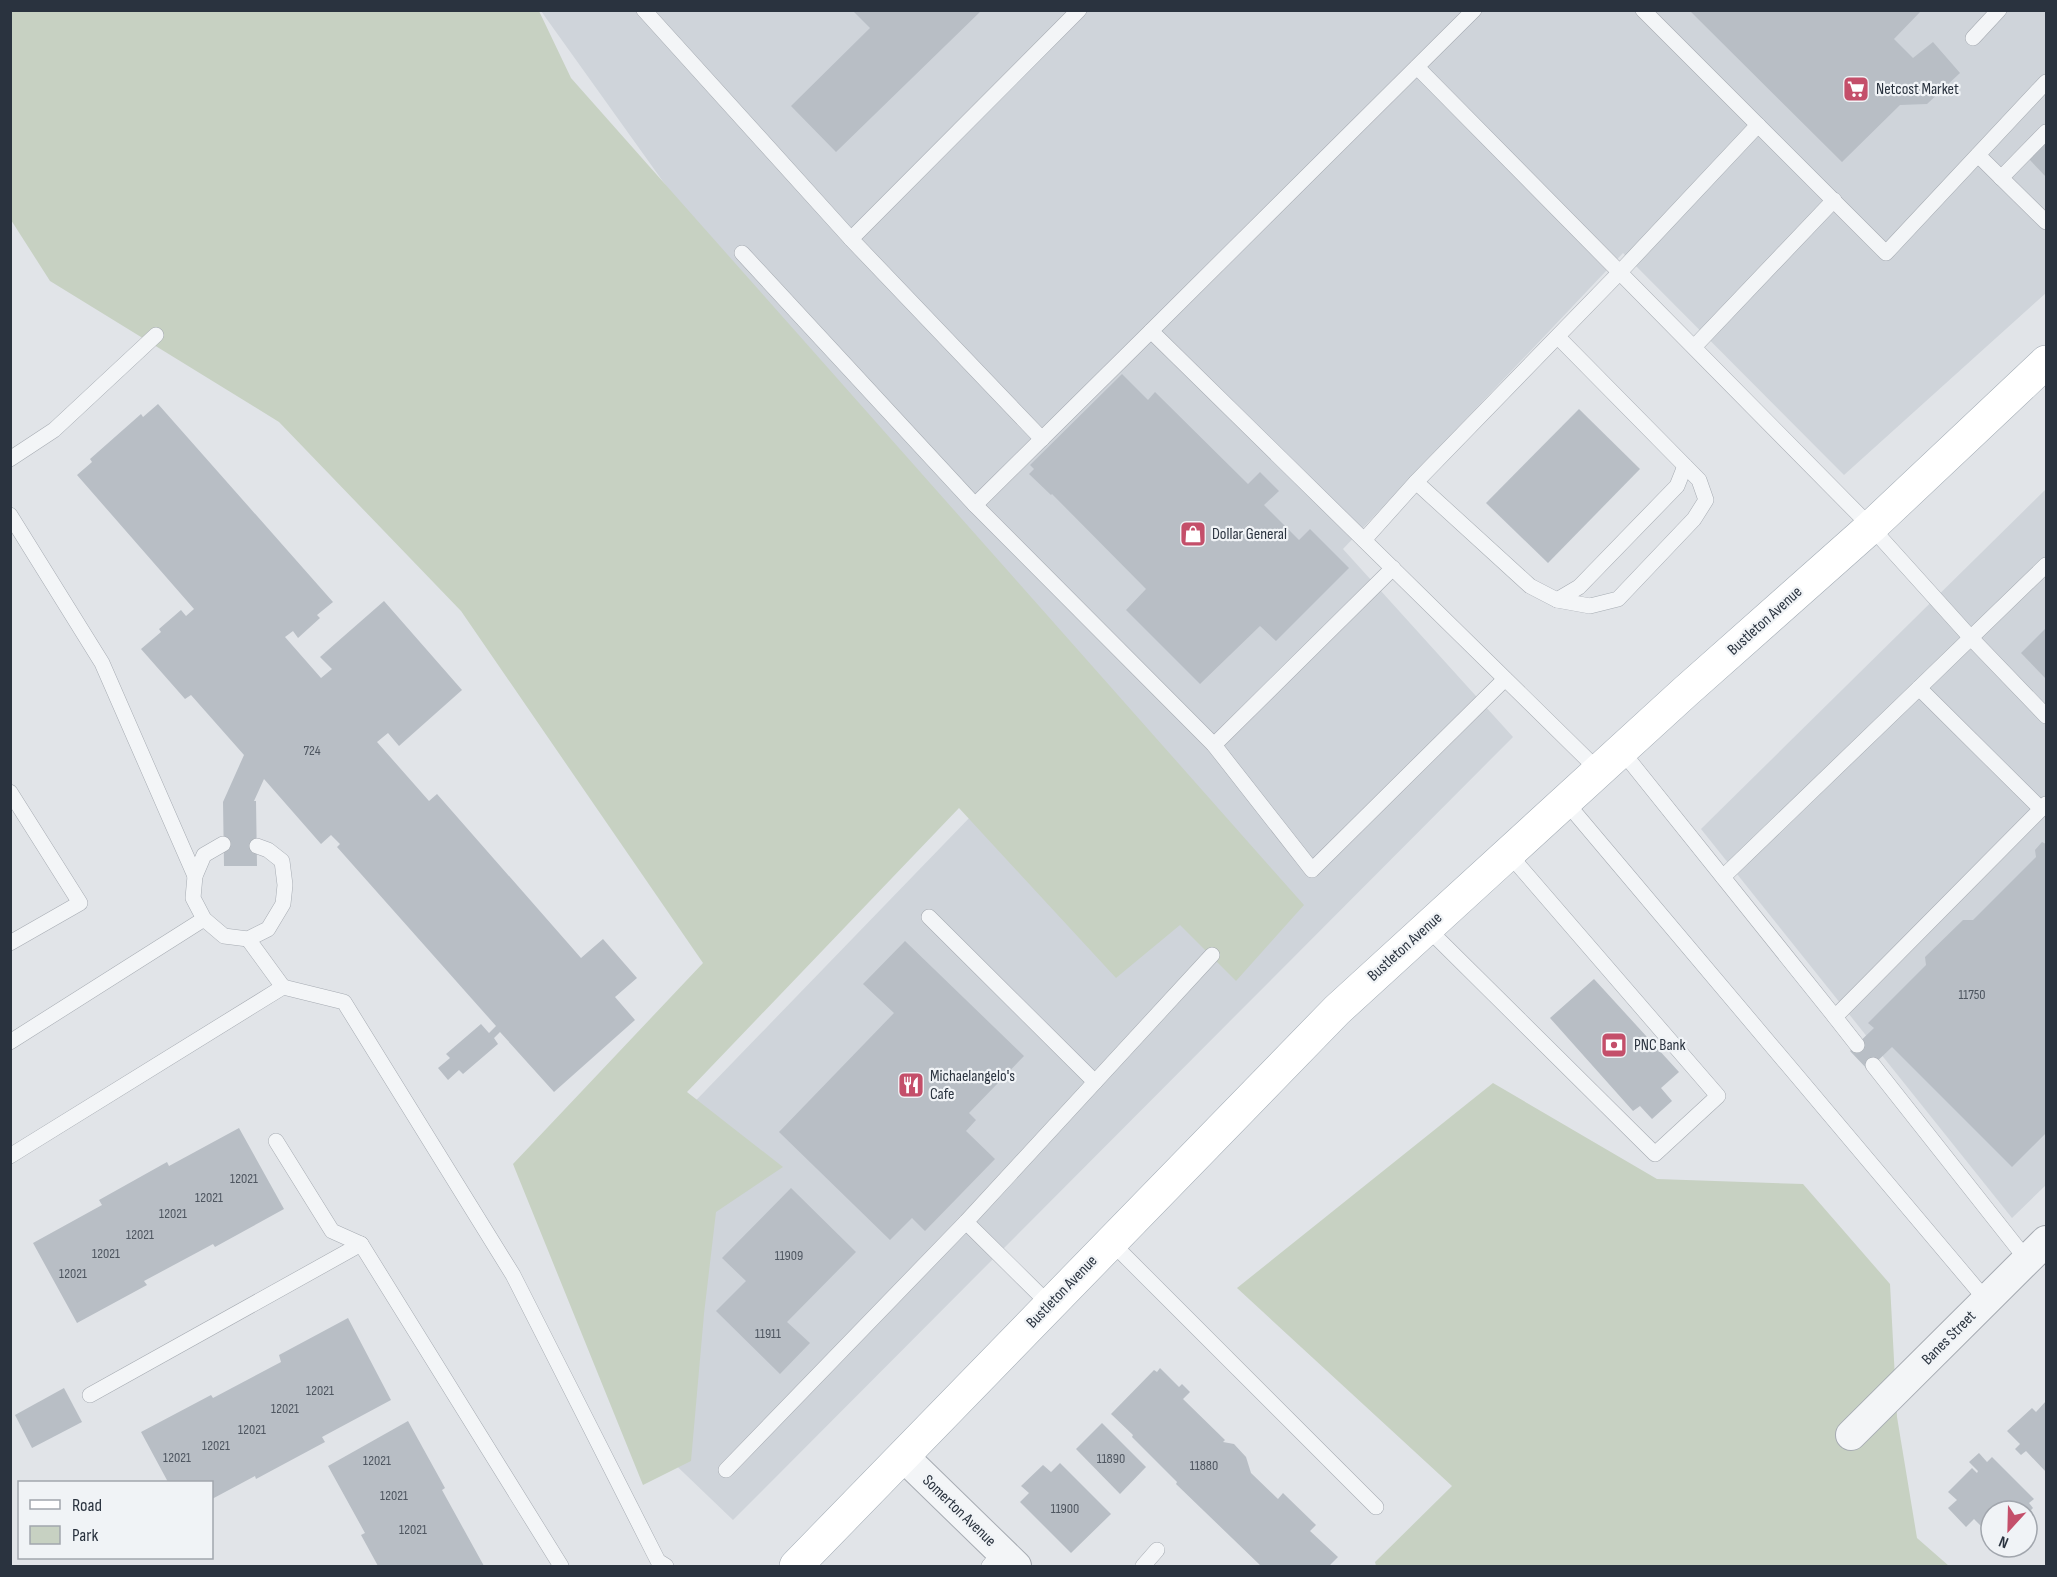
<svg xmlns="http://www.w3.org/2000/svg" width="2057" height="1577" viewBox="0 0 2057 1577" font-family="'Sofia Sans Condensed',sans-serif">
<rect width="100%" height="100%" fill="#e1e4e8"/>
<g fill="#cfd4da">
<path d="M 541,11 L 2046,11 L 2046,293 L 1844,475 L 1623,253 L 1343,549 L 1513,737 L 733,1520 L 661,1451 L 677,1120 L 1091,692 L 727,271 Z"/>
<path d="M 2046,489 L 2046,1185 L 2012,1218 L 1701,829 Z"/>
</g>
<g fill="#c7d1c2">
<path d="M 11,11 L 539,11 L 571,78 L 1304,905 L 1236,981 L 1180,925 L 1116,978 L 959,808 L 687,1092 L 783,1167 L 716,1212 L 704,1314 L 691,1461 L 643,1485 L 513,1164 L 703,963 L 461,611 L 279,422 L 50,281 L 11,220 Z"/>
<path d="M 1493,1083 L 1657,1179 L 1803,1184 L 1890,1284 L 1897,1417 L 1917,1538 L 1949,1566 L 1376,1566 L 1375,1562 L 1452,1486 L 1237,1288 Z"/>
</g>
<g fill="#b8bec5">
<path d="M 852,10 L 982,10 L 836,152 L 791,106 L 870,28 Z"/>
<path d="M 1689,10 L 1922,10 L 1894,39 L 1913,58 L 1933,42 L 1960,73 L 1927,104 L 1900,105 L 1842,162 Z"/>
<path d="M 2046,139 L 2046,177 L 2028,158 Z"/>
<path d="M 1122,374 L 1148,400 L 1155,392 L 1248,484 L 1260,472 L 1279,491 L 1264,505 L 1299,540 L 1310,529 L 1349,568 L 1276,641 L 1260,626 L 1200,684 L 1126,610 L 1146,589 L 1052,494 L 1051,495 L 1029,474 L 1034,469 L 1030,465 Z"/>
<path d="M 158,404 L 333,602 L 317,615 L 320,618 L 298,638 L 293,631 L 285,637 L 321,678 L 332,669 L 320,657 L 384,601 L 462,690 L 399,746 L 388,733 L 377,742 L 429,801 L 437,794 L 581,958 L 603,939 L 637,978 L 615,997 L 635,1020 L 554,1092 L 500,1032 L 494,1038 L 498,1044 L 463,1074 L 459,1070 L 448,1080 L 438,1068 L 450,1058 L 446,1054 L 481,1024 L 489,1033 L 496,1026 L 337,847 L 340,844 L 331,835 L 321,844 L 264,779 L 254,801 L 256,801 L 257,866 L 224,866 L 223,802 L 244,755 L 191,695 L 185,699 L 141,649 L 161,632 L 159,629 L 181,610 L 186,616 L 194,609 L 77,475 L 92,462 L 90,459 L 141,414 L 143,417 Z"/>
<path d="M 1579,409 L 1640,469 L 1548,563 L 1486,503 Z"/>
<path d="M 2046,628 L 2046,679 L 2021,653 Z"/>
<path d="M 2042,842 L 2046,844 L 2046,1133 L 2012,1167 L 1892,1047 L 1868,1070 L 1850,1051 L 1874,1028 L 1868,1023 L 1926,965 L 1925,957 L 1963,920 L 1973,920 L 2036,857 L 2035,850 Z"/>
<path d="M 905,941 L 1024,1056 L 969,1113 L 976,1120 L 966,1131 L 995,1159 L 925,1231 L 912,1218 L 890,1240 L 779,1132 L 894,1013 L 863,984 Z"/>
<path d="M 1594,979 L 1679,1072 L 1661,1088 L 1672,1101 L 1652,1119 L 1640,1106 L 1633,1111 L 1550,1018 Z"/>
<path d="M 239,1128 L 284,1209 L 215,1247 L 213,1244 L 144,1281 L 147,1285 L 77,1323 L 33,1243 L 102,1205 L 99,1200 L 167,1162 L 169,1166 Z"/>
<path d="M 791,1188 L 856,1252 L 787,1322 L 810,1343 L 780,1374 L 716,1311 L 746,1281 L 722,1258 Z"/>
<path d="M 348,1318 L 391,1400 L 322,1437 L 325,1442 L 256,1479 L 255,1476 L 212,1499 L 212,1482 L 168,1482 L 141,1432 L 211,1395 L 213,1398 L 281,1362 L 279,1355 Z"/>
<path d="M 1160,1368 L 1179,1387 L 1182,1384 L 1190,1392 L 1183,1399 L 1225,1440 L 1223,1442 L 1234,1444 L 1246,1457 L 1251,1473 L 1278,1499 L 1283,1493 L 1316,1525 L 1310,1531 L 1338,1557 L 1329,1566 L 1261,1566 L 1176,1484 L 1177,1482 L 1132,1437 L 1133,1435 L 1111,1414 L 1154,1370 L 1157,1372 Z"/>
<path d="M 64,1388 L 82,1422 L 32,1448 L 15,1415 Z"/>
<path d="M 2046,1401 L 2046,1472 L 2026,1451 L 2021,1455 L 2015,1449 L 2020,1444 L 2007,1431 L 2032,1408 L 2036,1412 Z"/>
<path d="M 408,1421 L 445,1488 L 442,1490 L 484,1566 L 378,1566 L 361,1535 L 365,1533 L 328,1466 Z"/>
<path d="M 1102,1423 L 1146,1467 L 1120,1494 L 1076,1449 Z"/>
<path d="M 1979,1453 L 1987,1462 L 1992,1457 L 2034,1499 L 2029,1503 L 2033,1508 L 2027,1514 L 2027,1511 L 1991,1511 L 1991,1536 L 1974,1519 L 1966,1527 L 1948,1508 L 1957,1500 L 1948,1492 L 1972,1468 L 1977,1473 L 1978,1471 L 1969,1462 Z"/>
<path d="M 1060,1463 L 1111,1514 L 1071,1553 L 1020,1502 L 1029,1493 L 1021,1486 L 1043,1465 L 1051,1472 Z"/>
</g>
<g fill="none" stroke-linecap="round" stroke-linejoin="round">
<defs>
<g id="lane">
<path d="M 644,10 L 851,239"/>
<path d="M 1474,10 L 1151,331 L 1599,771"/>
<path d="M 1643,10 L 1886,253 L 2046,82"/>
<path d="M 1973,38 L 1999,10"/>
<path d="M 1417,67 L 1871,527 L 1971,638 L 2046,716"/>
<path d="M 1978,155 L 2046,222"/>
<path d="M 2001,178 L 2046,132"/>
<path d="M 742,253 L 975,505 L 1151,331"/>
<path d="M 1695,346 L 1834,200"/>
<path d="M 1042,439 L 851,239 L 1079,10"/>
<path d="M 10,459 L 54,430 L 156,335"/>
<path d="M 1416,482 L 1530,586 L 1557,600 L 1590,606 L 1618,599 L 1694,519 L 1706,500 L 1699,480 L 1558,337"/>
<path d="M 975,505 L 1214,745 L 1312,870 L 1505,679"/>
<path d="M 10,515 L 102,663 L 195,876"/>
<path d="M 1364,540 L 1416,482 L 1620,272 L 1758,125"/>
<path d="M 1557,600 L 1579,587 L 1677,486 L 1685,466"/>
<path d="M 1919,688 L 2046,565"/>
<path d="M 1214,745 L 1393,568"/>
<path d="M 1621,750 L 1835,1017 L 2046,804"/>
<path d="M 10,792 L 80,903 L 10,943"/>
<path d="M 1565,801 L 1986,1300"/>
<path d="M 223,844 L 204,855 L 195,876 L 193,898 L 204,919 L 224,936 L 248,939 L 268,929 L 283,904 L 285,885 L 282,861 L 268,850 L 257,846"/>
<path d="M 1723,877 L 1919,688 L 2041,809"/>
<path d="M 929,917 L 1095,1082"/>
<path d="M 1427,928 L 1655,1154 L 1718,1096 L 1508,853"/>
<path d="M 248,939 L 283,987"/>
<path d="M 1835,1017 L 1857,1045"/>
<path d="M 10,1042 L 204,919"/>
<path d="M 1873,1065 L 2027,1260"/>
<path d="M 276,1141 L 332,1231 L 361,1244"/>
<path d="M 10,1156 L 283,987 L 344,1002 L 513,1275 L 658,1561 L 666,1566"/>
<path d="M 1111,1242 L 1376,1507"/>
<path d="M 1050,1305 L 966,1222 L 1212,955"/>
<path d="M 90,1395 L 361,1244 L 561,1566"/>
<path d="M 726,1470 L 966,1222"/>
<path d="M 989,1566 L 1001,1552"/>
<path d="M 1143,1566 L 1157,1550"/>
</g>
<g id="street">
<path d="M 1851,1435 L 2046,1241"/>
<path d="M 903,1456 L 1016,1566"/>
</g>
<path id="primary" d="M 796,1566 L 1337,1010 L 1685,692 L 1871,527 L 2046,362"/>
</defs>
<use href="#lane" stroke="#a6abb2" stroke-width="16"/>
<use href="#street" stroke="#a6abb2" stroke-width="32"/>
<use href="#primary" stroke="#a1aab3" stroke-width="34"/>
<use href="#lane" stroke="#f3f5f7" stroke-width="15"/>
<use href="#street" stroke="#f3f5f7" stroke-width="30"/>
<use href="#primary" stroke="#fff" stroke-width="33"/>
</g>
<defs>
<symbol id="supermarket-square" viewBox="-11 -11 22 22"><rect x="-9" y="-9" width="18" height="18" rx="4" fill="#c44f6a" stroke="#f0f3f6"/><path d="M-6-5.5h2.5l.6 2H6L4.5 2H-2.5L-4.4-4H-6ZM-1.5 3.2a1.3 1.3 0 1 0 .1 0ZM3 3.2a1.3 1.3 0 1 0 .1 0Z" fill="#fff"/></symbol>
<symbol id="shop-square" viewBox="-11 -11 22 22"><rect x="-9" y="-9" width="18" height="18" rx="4" fill="#c44f6a" stroke="#f0f3f6"/><path d="M-5-2.5h2.3a2.7 3.5 0 0 1 5.4 0H5L5.5 6h-11ZM-1.5-2.5h3a1.5 2.3 0 0 0-3 0Z" fill="#fff"/></symbol>
<symbol id="bank-square" viewBox="-11 -11 22 22"><rect x="-9" y="-9" width="18" height="18" rx="4" fill="#c44f6a" stroke="#f0f3f6"/><path d="M-6-4H6V4H-6ZM0-2.3a2.3 2.3 0 1 0 0 4.6a2.3 2.3 0 1 0 0-4.6Z" fill="#fff"/></symbol>
<symbol id="restaurant-square" viewBox="-11 -11 22 22"><rect x="-9" y="-9" width="18" height="18" rx="4" fill="#c44f6a" stroke="#f0f3f6"/><path d="M-5-6h1v4h1v-4h1v4h1v-4h1v5L-1.5 .5V6h-2V.5L-5-1ZM5-6V6H3V1.5H1.5Q1.5-4 5-6Z" fill="#fff"/></symbol>
</defs>
<g fill-rule="evenodd">
<use href="#supermarket-square" x="1841" y="74" width="30" height="30"/>
<use href="#shop-square" x="1178" y="519" width="30" height="30"/>
<use href="#bank-square" x="1599" y="1030" width="30" height="30"/>
<use href="#restaurant-square" x="896" y="1070" width="30" height="30"/>
</g>
<g text-anchor="middle" dominant-baseline="central" stroke-width="4.5" stroke-linejoin="round" paint-order="stroke">
<g font-size="14" fill="#4e5660">
<text x="312" y="750">724</text>
<text x="1972" y="994">11750</text>
<text x="244" y="1178">12021</text>
<text x="209" y="1197">12021</text>
<text x="173" y="1213">12021</text>
<text x="140" y="1234">12021</text>
<text x="106" y="1253">12021</text>
<text x="789" y="1255">11909</text>
<text x="73" y="1273">12021</text>
<text x="768" y="1333">11911</text>
<text x="320" y="1390">12021</text>
<text x="285" y="1408">12021</text>
<text x="252" y="1429">12021</text>
<text x="216" y="1445">12021</text>
<text x="177" y="1457">12021</text>
<text x="1111" y="1458">11890</text>
<text x="377" y="1460">12021</text>
<text x="1204" y="1465">11880</text>
<text x="394" y="1495">12021</text>
<text x="1065" y="1508">11900</text>
<text x="413" y="1529">12021</text>
</g>
<g font-size="16" fill="#2a333f" stroke="#f0f3f6" text-anchor="start">
<text x="1876" y="89">Netcost Market</text>
<text x="1212" y="534">Dollar General</text>
<text x="1634" y="1045">PNC Bank</text>
<text x="930" y="1076">Michaelangelo's<tspan x="930" dy="18">Cafe</tspan></text>
</g>
<g font-size="16" fill="#2a333f" stroke="#f0f3f6">
<text transform="translate(1765 621) rotate(-42)">Bustleton Avenue</text>
<text transform="translate(1405 947) rotate(-42)">Bustleton Avenue</text>
<text transform="translate(1062 1292) rotate(-46)">Bustleton Avenue</text>
<text transform="translate(1949 1338) rotate(-45)">Banes Street</text>
<text transform="translate(959 1511) rotate(44)">Somerton Avenue</text>
</g>
</g>
<rect width="2057" height="1577" fill="none" stroke="#2a333f" stroke-width="24"/>
<rect x="18" y="1481" width="195" height="78" fill="#f0f3f6" stroke="#a1a6ad" stroke-width="1.5"/>
<rect x="30" y="1500" width="30" height="9" fill="#ffffff" stroke="#a1a6ad" stroke-width="1.5"/>
<text x="72" y="1511" font-size="18" fill="#2a333f">Road</text>
<rect x="30" y="1526" width="30" height="18" fill="#c7d1c2" stroke="#a1a6ad" stroke-width="1.5"/>
<text x="72" y="1541" font-size="18" fill="#2a333f">Park</text>
<g transform="translate(2009 1529) rotate(202)"><circle r="28" fill="#f0f3f6" stroke="#a1a6ad" stroke-width="1.5"/>
<path d="M0-4.5L10 22L0 15L-10 22Z" fill="#c44f6a"/>
<text y="-9" font-size="16" font-weight="bold" text-anchor="middle" fill="#2a333f">N</text>
</g>
</svg>
